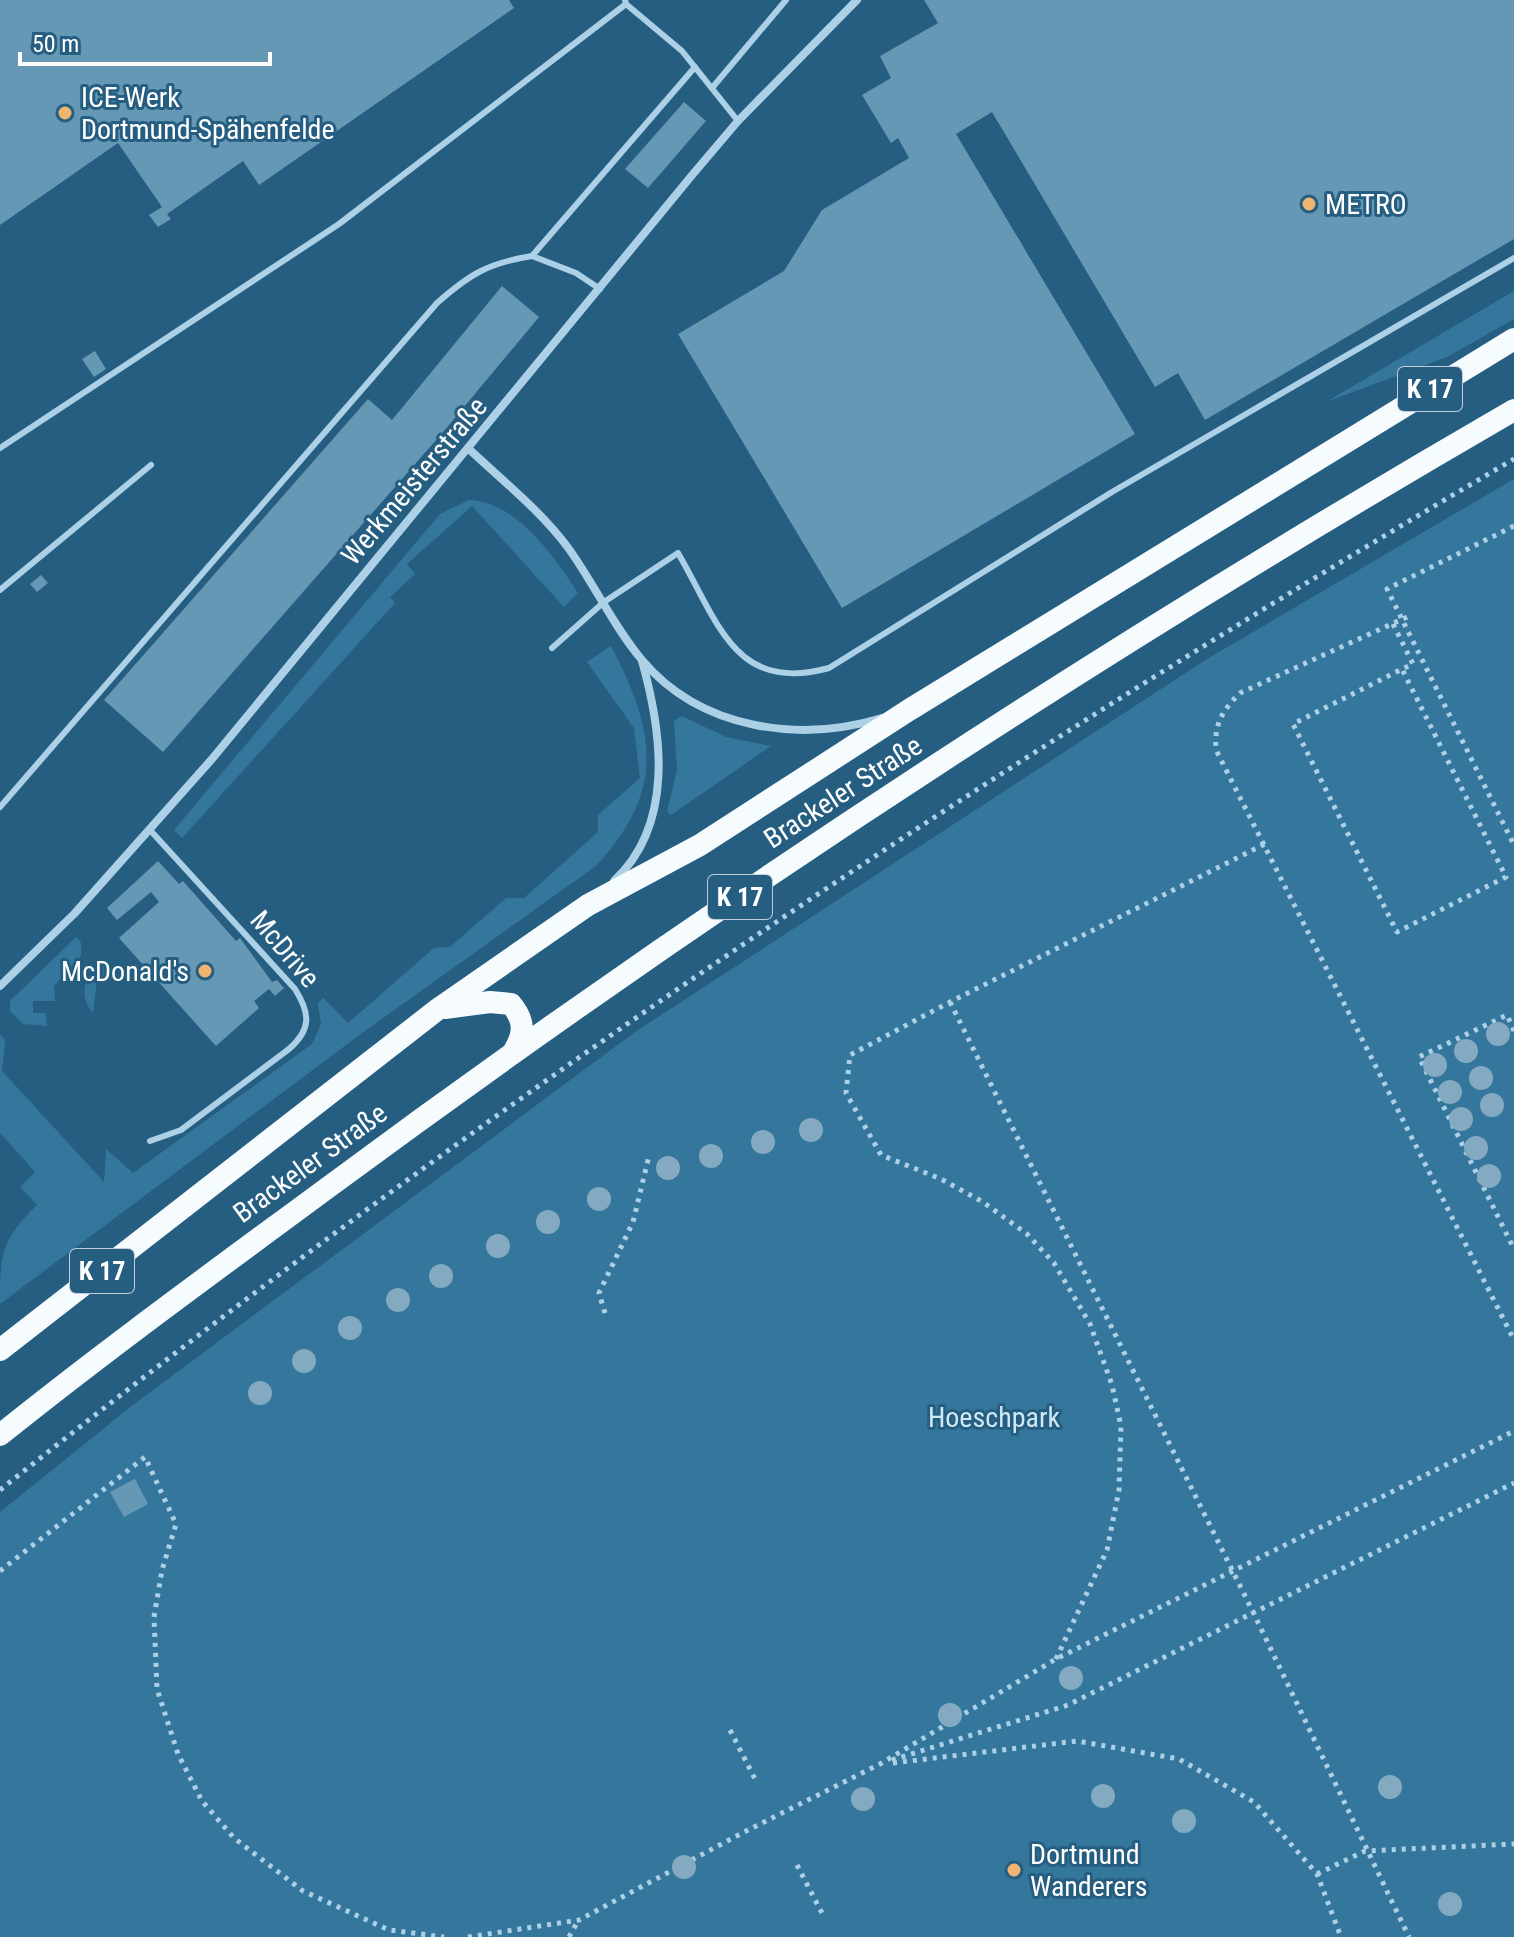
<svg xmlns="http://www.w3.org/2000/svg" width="1514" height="1937" viewBox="0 0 1514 1937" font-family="'Roboto Condensed',sans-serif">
<rect width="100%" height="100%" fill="#255e81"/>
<g fill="#35779c">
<path d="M 1514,291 L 1514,319 L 1447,357 L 1326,402 Z"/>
<path d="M 1514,479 L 1514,1937 L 0,1937 L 0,1512 L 133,1405 L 635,1032 L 1207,659 Z"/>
<path d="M 469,500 C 517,502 554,556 578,593 L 564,607 L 472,506 L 407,564 L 415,574 L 390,597 L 395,603 L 182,838 L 174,830 L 440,514 Z"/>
<path d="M 611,646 C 656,732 666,790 596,866 L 358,1036 L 0,1304 C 0,1255 1,1240 37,1205 L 20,1187 L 35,1172 L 0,1133 L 0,1034 L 5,1040 L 2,1071 L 104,1182 L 106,1149 L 133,1173 L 312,1044 L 321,1024 L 318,1003 L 323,998 L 348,1023 L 434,948 L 450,947 L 506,898 L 524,898 L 598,832 L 598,815 L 640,778 L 634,728 L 587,662 Z"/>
<path d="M 682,716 L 726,737 L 771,746 L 671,815 L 667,812 L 677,770 L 674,721 Z"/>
<path d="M 76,937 L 81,943 L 81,956 L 54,986 L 55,1001 L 33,1001 L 33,1013 L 46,1013 L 47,1026 L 23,1024 L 10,1011 L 10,1001 Z"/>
<path d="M 104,962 L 121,980 L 97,979 L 93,1013 C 77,996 85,972 104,962 Z"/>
</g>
<g fill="#6598b5">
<path d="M 0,0 L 509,0 L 514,8 L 259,185 L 243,161 L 167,214 L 171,219 L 158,227 L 149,215 L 162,207 L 118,143 L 0,225 Z"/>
<path d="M 924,0 L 1514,0 L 1514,239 L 1205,420 L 1178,373 L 1155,387 L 992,112 L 956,134 L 1135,434 L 842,608 L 678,334 L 784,271 L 822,210 L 909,158 L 898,138 L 891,143 L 862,95 L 891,78 L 880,56 L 938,23 Z"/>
<path d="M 684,102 L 706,121 L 648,188 L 625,169 Z"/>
<path d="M 502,286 L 539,317 L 444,431 L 163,752 L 104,700 L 368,399 L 392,420 Z"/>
<path d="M 95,351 L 106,369 L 94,377 L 82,359 Z"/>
<path d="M 41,575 L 48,583 L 37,592 L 30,584 Z"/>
<path d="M 158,861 L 179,884 L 183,881 L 236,941 L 240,938 L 272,982 L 277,980 L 284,988 L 275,996 L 269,989 L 254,1001 L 259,1008 L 216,1046 L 119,938 L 159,902 L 151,892 L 117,920 L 107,908 Z"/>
<path d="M 135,1479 L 148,1504 L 124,1517 L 110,1492 Z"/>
</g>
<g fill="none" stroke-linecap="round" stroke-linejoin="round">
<g stroke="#acd1e7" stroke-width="5" stroke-dasharray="4 6" stroke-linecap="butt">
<path d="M 1514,526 L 1387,589 L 1514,845"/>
<path d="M 1407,617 L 1240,693 C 1222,711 1214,724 1216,750 L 1514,1340"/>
<path d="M 1393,624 L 1413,664 L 1402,669 L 1293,724 L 1397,932 L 1506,877 L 1402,669"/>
<path d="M 950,1002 L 1254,1614 L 1409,1937"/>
<path d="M 1514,1031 L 1507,1015 L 1419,1057 L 1514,1249"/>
<path d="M 605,1313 L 599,1293 L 633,1222 L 649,1156"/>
<path d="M 0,1490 C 478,1109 987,768 1514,459"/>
<path d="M 0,1571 L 145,1457 L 176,1524 L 162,1570 L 154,1617 L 157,1689 L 178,1754 L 202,1801 L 234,1838 L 303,1891 L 389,1930 L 444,1937"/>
<path d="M 1056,1659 L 1107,1550 L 1119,1490 L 1121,1426 L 1112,1385 L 1090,1324 L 1054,1263 L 1027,1234 L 983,1202 L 941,1179 L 881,1155 L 846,1093 L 850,1055 L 950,1002 L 1265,844"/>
<path d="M 730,1730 L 755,1779"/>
<path d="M 892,1760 L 1068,1705 L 1514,1483"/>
<path d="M 893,1763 L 1077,1741 L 1179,1759 L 1254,1802 L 1317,1874 L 1341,1937"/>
<path d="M 797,1865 L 824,1917"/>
<path d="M 1317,1874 L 1365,1851 L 1514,1844"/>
<path d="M 468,1937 L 579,1920 L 746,1831 L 880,1764 L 1056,1659 L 1514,1431"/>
<path d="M 569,1937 L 578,1921"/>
</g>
<g stroke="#acd1e7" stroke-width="6">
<path d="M 626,4 L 682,51 L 738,121"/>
<path d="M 712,88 L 786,0"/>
<path d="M 532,256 L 576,273 L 600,289"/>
<path d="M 0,448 L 339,224 L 626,4 L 625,0"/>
<path d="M 0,590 L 151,465"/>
<path d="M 552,648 L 604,602 L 678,553 C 718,621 734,694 829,668 L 1112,492 L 1514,258"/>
<path d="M 0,807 L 437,303 C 470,274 488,263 532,256 L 695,67"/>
<path d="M 150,830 L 295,989 C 310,1013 312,1029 289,1049 L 181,1130 L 150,1141"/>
</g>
<g stroke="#acd1e7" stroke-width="8">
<path d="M 470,450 C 503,481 542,512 569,549 C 594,584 614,627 642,660 C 701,730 800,743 882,718"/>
<path d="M 614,881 C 675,824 662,732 642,661"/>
<path d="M 0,986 L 75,913 L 212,759 L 693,174 L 738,121 L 857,0"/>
</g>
<g stroke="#f6fbfe" stroke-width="22">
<path d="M 445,1008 L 490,1002 L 511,1004 C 526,1022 524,1034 513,1053"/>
<path d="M 0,1350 L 438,1009 L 588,905 L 700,845 L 909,710 L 1514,339"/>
<path d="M 0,1435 C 107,1349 219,1268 330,1186 C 710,905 1106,646 1514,410"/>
</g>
</g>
<g fill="#83aac1">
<circle cx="1498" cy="1034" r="12"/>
<circle cx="1466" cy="1051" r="12"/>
<circle cx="1435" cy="1065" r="12"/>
<circle cx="1481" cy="1078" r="12"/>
<circle cx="1450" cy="1092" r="12"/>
<circle cx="1492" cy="1105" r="12"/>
<circle cx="1461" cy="1119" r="12"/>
<circle cx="811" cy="1130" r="12"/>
<circle cx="763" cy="1142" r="12"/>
<circle cx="1476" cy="1148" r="12"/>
<circle cx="711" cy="1156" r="12"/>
<circle cx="668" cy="1168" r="12"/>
<circle cx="1489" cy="1176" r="12"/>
<circle cx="599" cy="1199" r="12"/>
<circle cx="548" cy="1222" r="12"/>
<circle cx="498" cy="1246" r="12"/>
<circle cx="441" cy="1276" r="12"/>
<circle cx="398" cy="1300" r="12"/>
<circle cx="350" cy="1328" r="12"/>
<circle cx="304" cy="1361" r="12"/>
<circle cx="260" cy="1393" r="12"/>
<circle cx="1071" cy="1678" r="12"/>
<circle cx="950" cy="1715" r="12"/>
<circle cx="1390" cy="1787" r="12"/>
<circle cx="1103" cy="1796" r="12"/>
<circle cx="863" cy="1799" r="12"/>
<circle cx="1184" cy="1821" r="12"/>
<circle cx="684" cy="1867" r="12"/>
<circle cx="1450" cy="1904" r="12"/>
</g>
<g fill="#f0b471" stroke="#255e81" stroke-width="3">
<circle cx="65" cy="113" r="8"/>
<circle cx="1309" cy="204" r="8"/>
<circle cx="205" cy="971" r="8"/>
<circle cx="1014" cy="1870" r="8"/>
</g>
<g text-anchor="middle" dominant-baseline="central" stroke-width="6" stroke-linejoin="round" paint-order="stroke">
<g fill="#255e81" stroke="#becfd9" stroke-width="2">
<rect x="1398" y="367" width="64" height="44" rx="6"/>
<rect x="708" y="875" width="64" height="44" rx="6"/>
<rect x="70" y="1249" width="64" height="44" rx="6"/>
</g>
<g font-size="26" font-weight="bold" fill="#fff">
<text x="1430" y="389">K 17</text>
<text x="740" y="897">K 17</text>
<text x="102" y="1271">K 17</text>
</g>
<g font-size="28" fill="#fff" stroke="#255e81" text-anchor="start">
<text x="81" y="97">ICE-Werk<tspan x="81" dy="32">Dortmund-Spähenfelde</tspan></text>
<text x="1325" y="204">METRO</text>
<text x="189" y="971" text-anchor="end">McDonald's</text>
<text x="1030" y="1854">Dortmund<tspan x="1030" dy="32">Wanderers</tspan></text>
</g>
<g font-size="28" fill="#fff" stroke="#255e81">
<text transform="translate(414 481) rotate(-50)">Werkmeisterstraße</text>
<text transform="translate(843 792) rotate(-33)">Brackeler Straße</text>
<text transform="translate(285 949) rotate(50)">McDrive</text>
<text transform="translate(310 1163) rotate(-36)">Brackeler Straße</text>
</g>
<g font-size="28" fill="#d0e8f5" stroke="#255e81">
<text x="994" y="1417">Hoeschpark</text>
</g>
</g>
<path d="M20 52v12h250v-12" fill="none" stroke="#ffffff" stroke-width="4"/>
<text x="32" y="52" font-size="24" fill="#ffffff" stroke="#255e81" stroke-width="6" paint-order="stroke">50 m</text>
</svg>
